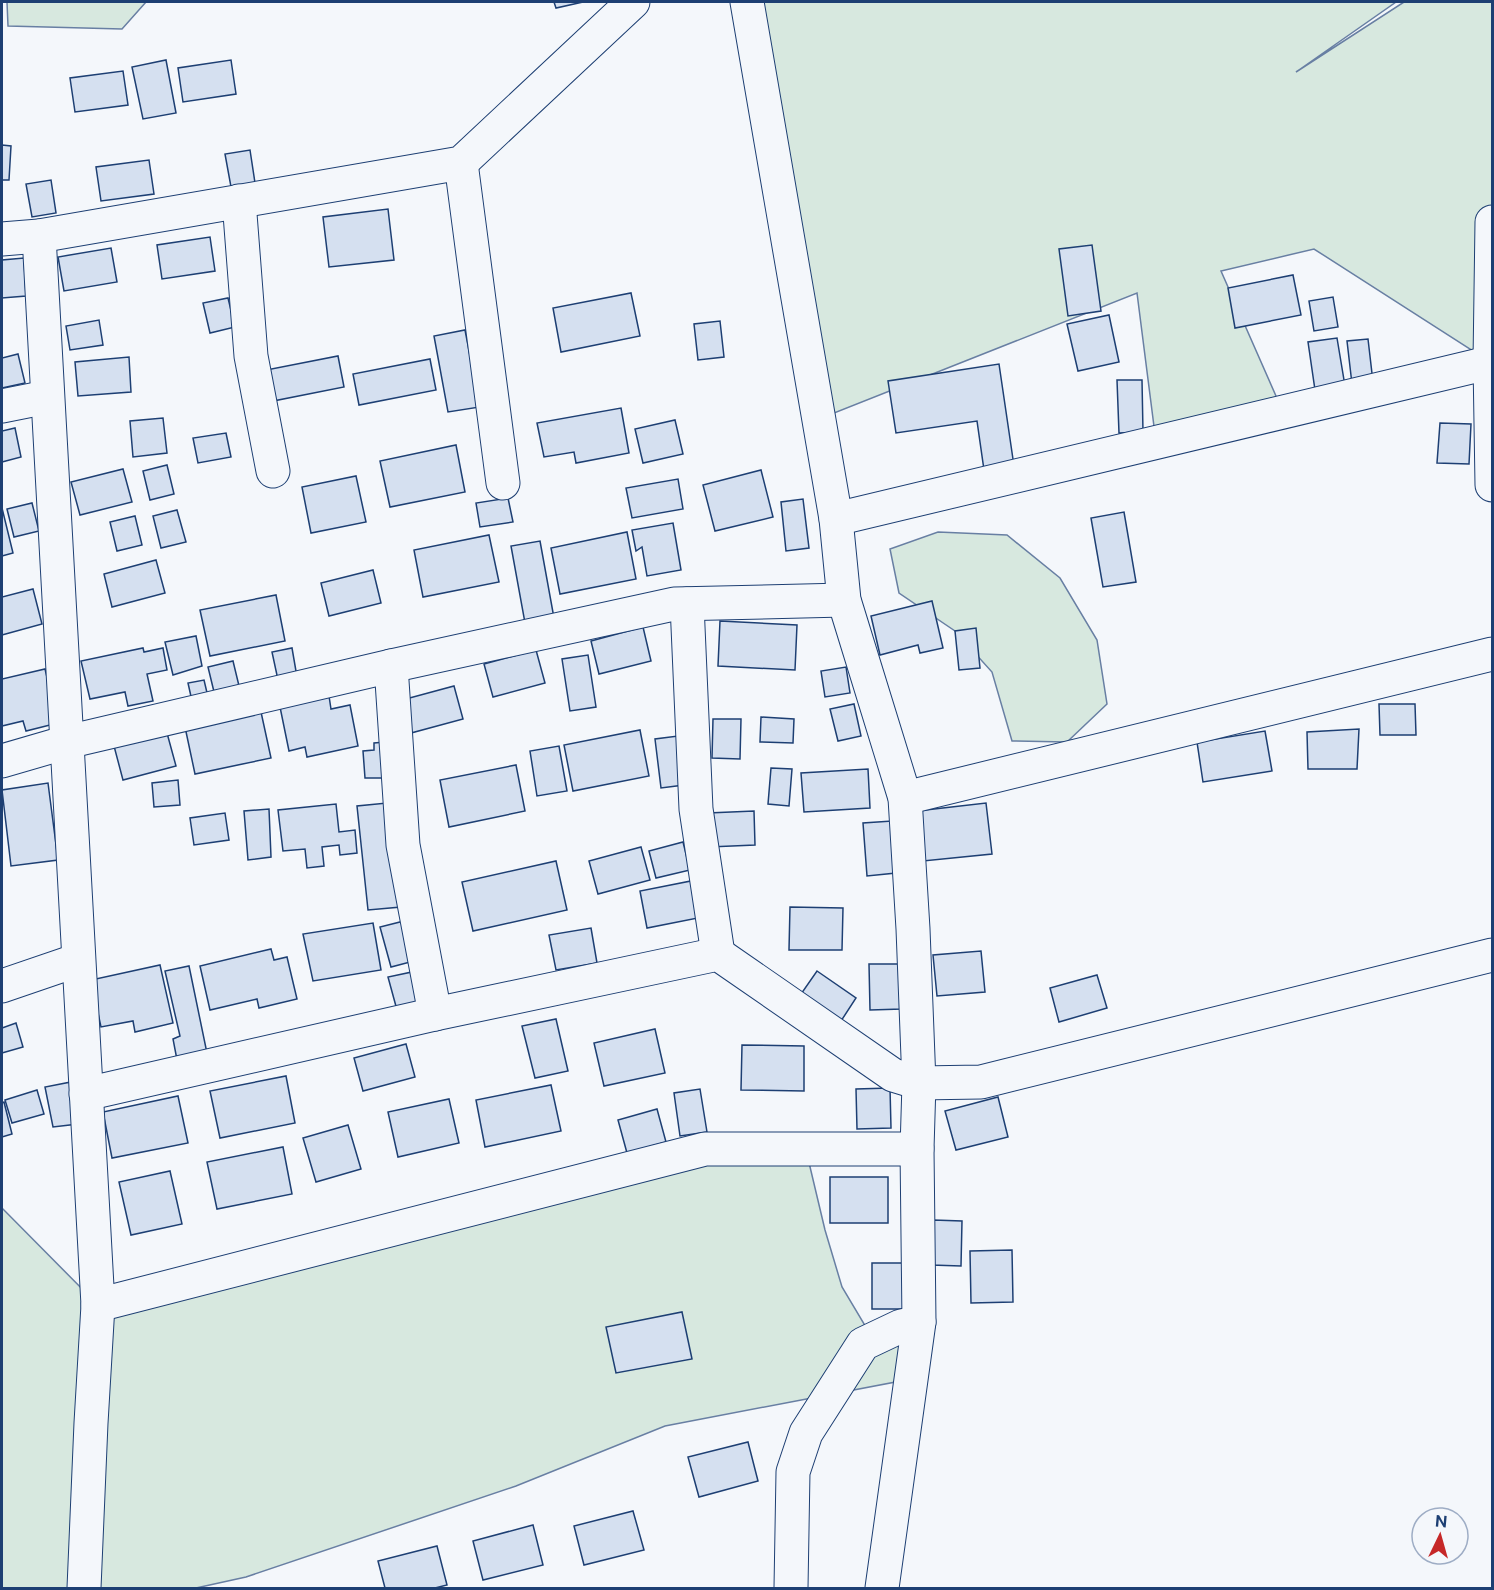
<svg xmlns="http://www.w3.org/2000/svg" width="1494" height="1590" viewBox="0 0 1494 1590" font-family="'Public Sans',sans-serif">
<rect width="100%" height="100%" fill="#f4f7fb"/>
<g fill="#d7e8df" stroke="#687fa3" stroke-width="1.5">
<path d="M 7,2 L 146,2 L 122,29 L 8,26 Z"/>
<path d="M 760,2 L 1396,2 L 1296,72 L 1404,2 L 1492,2 L 1492,222 L 1490,362 L 1314,249 L 1221,271 L 1283,412 L 1156,442 L 1137,293 L 819,419 Z"/>
<path d="M 938,532 L 1007,535 L 1060,578 L 1097,640 L 1107,704 L 1067,742 L 1012,741 L 992,672 L 955,631 L 899,593 L 890,549 Z"/>
<path d="M 806,1150 L 825,1230 L 842,1287 L 867,1329 L 919,1322 L 911,1379 L 665,1426 L 516,1486 L 246,1577 L 196,1588 L 2,1588 L 2,1208 L 98,1305 L 644,1165 Z"/>
</g>
<g fill="#d5e0f0" stroke="#1d3f73" stroke-width="1.5">
<path d="M 554,2 L 583,2 L 556,8 Z"/>
<path d="M 166,60 L 176,113 L 143,119 L 132,67 Z"/>
<path d="M 231,60 L 236,94 L 183,102 L 178,68 Z"/>
<path d="M 123,71 L 128,105 L 75,112 L 70,78 Z"/>
<path d="M 2,145 L 11,146 L 9,180 L 2,180 Z"/>
<path d="M 250,150 L 255,183 L 231,187 L 225,154 Z"/>
<path d="M 149,160 L 154,194 L 101,201 L 96,167 Z"/>
<path d="M 51,180 L 56,213 L 32,217 L 26,184 Z"/>
<path d="M 388,209 L 394,260 L 329,267 L 323,217 Z"/>
<path d="M 210,237 L 215,271 L 162,279 L 157,245 Z"/>
<path d="M 1092,245 L 1101,311 L 1068,316 L 1059,249 Z"/>
<path d="M 111,248 L 117,282 L 64,291 L 58,257 Z"/>
<path d="M 24,258 L 26,296 L 2,298 L 2,260 Z"/>
<path d="M 1293,275 L 1301,315 L 1235,328 L 1228,288 Z"/>
<path d="M 631,293 L 640,336 L 561,352 L 553,308 Z"/>
<path d="M 1333,297 L 1338,327 L 1314,331 L 1309,301 Z"/>
<path d="M 228,298 L 235,327 L 210,333 L 203,303 Z"/>
<path d="M 1109,315 L 1119,362 L 1078,371 L 1067,324 Z"/>
<path d="M 99,320 L 103,345 L 70,350 L 66,326 Z"/>
<path d="M 720,321 L 724,357 L 698,360 L 694,324 Z"/>
<path d="M 465,330 L 480,407 L 448,412 L 434,336 Z"/>
<path d="M 1337,338 L 1345,386 L 1315,390 L 1308,342 Z"/>
<path d="M 1368,339 L 1373,382 L 1352,384 L 1347,341 Z"/>
<path d="M 18,354 L 25,383 L 2,388 L 2,358 Z"/>
<path d="M 338,356 L 344,387 L 268,402 L 261,371 Z"/>
<path d="M 129,357 L 131,392 L 78,396 L 75,362 Z"/>
<path d="M 430,359 L 436,390 L 359,405 L 353,374 Z"/>
<path d="M 999,364 L 1014,466 L 984,470 L 977,421 L 896,433 L 888,381 Z"/>
<path d="M 1117,380 L 1142,380 L 1143,432 L 1119,433 Z"/>
<path d="M 621,408 L 629,453 L 576,463 L 574,452 L 544,457 L 537,423 Z"/>
<path d="M 163,418 L 167,453 L 133,457 L 130,421 Z"/>
<path d="M 675,420 L 683,454 L 643,463 L 635,429 Z"/>
<path d="M 1440,423 L 1471,424 L 1469,464 L 1437,463 Z"/>
<path d="M 15,428 L 21,457 L 2,462 L 2,431 Z"/>
<path d="M 226,433 L 231,457 L 198,463 L 193,438 Z"/>
<path d="M 456,445 L 465,492 L 390,507 L 380,461 Z"/>
<path d="M 167,465 L 174,494 L 150,500 L 143,471 Z"/>
<path d="M 123,469 L 132,502 L 80,515 L 71,482 Z"/>
<path d="M 761,470 L 773,517 L 715,531 L 703,485 Z"/>
<path d="M 356,476 L 366,522 L 311,533 L 302,487 Z"/>
<path d="M 678,479 L 683,509 L 632,518 L 626,488 Z"/>
<path d="M 508,498 L 513,522 L 480,527 L 476,503 Z"/>
<path d="M 803,499 L 809,548 L 786,551 L 781,502 Z"/>
<path d="M 32,503 L 39,531 L 14,537 L 7,509 Z"/>
<path d="M 2,508 L 13,553 L 2,556 Z"/>
<path d="M 177,510 L 186,542 L 161,548 L 153,516 Z"/>
<path d="M 1124,512 L 1136,582 L 1103,587 L 1091,518 Z"/>
<path d="M 135,516 L 142,545 L 117,551 L 110,522 Z"/>
<path d="M 673,523 L 681,570 L 647,576 L 642,547 L 636,551 L 632,530 Z"/>
<path d="M 627,532 L 636,579 L 560,594 L 551,548 Z"/>
<path d="M 489,535 L 499,582 L 423,597 L 414,550 Z"/>
<path d="M 540,541 L 554,618 L 525,623 L 511,546 Z"/>
<path d="M 156,560 L 165,593 L 112,607 L 104,574 Z"/>
<path d="M 373,570 L 381,603 L 329,616 L 321,583 Z"/>
<path d="M 33,589 L 42,624 L 2,635 L 2,597 Z"/>
<path d="M 276,595 L 285,641 L 210,656 L 200,610 Z"/>
<path d="M 932,601 L 943,648 L 920,653 L 918,645 L 880,655 L 871,616 Z"/>
<path d="M 720,621 L 797,625 L 795,670 L 718,666 Z"/>
<path d="M 643,627 L 651,661 L 599,674 L 591,641 Z"/>
<path d="M 976,628 L 980,668 L 959,670 L 955,631 Z"/>
<path d="M 196,636 L 202,666 L 173,675 L 165,642 Z"/>
<path d="M 143,648 L 144,652 L 163,648 L 167,670 L 147,674 L 153,701 L 128,706 L 125,692 L 90,699 L 81,661 Z"/>
<path d="M 292,648 L 297,677 L 278,680 L 272,652 Z"/>
<path d="M 536,650 L 545,683 L 493,697 L 484,664 Z"/>
<path d="M 588,655 L 596,707 L 570,711 L 562,659 Z"/>
<path d="M 233,661 L 240,690 L 215,696 L 208,667 Z"/>
<path d="M 846,667 L 850,693 L 825,697 L 821,671 Z"/>
<path d="M 45,669 L 58,723 L 26,731 L 23,721 L 2,726 L 2,679 Z"/>
<path d="M 204,680 L 208,697 L 192,701 L 188,683 Z"/>
<path d="M 454,686 L 463,719 L 411,733 L 402,700 Z"/>
<path d="M 329,696 L 331,709 L 350,705 L 358,746 L 307,757 L 305,747 L 289,751 L 280,707 Z"/>
<path d="M 854,704 L 861,736 L 838,741 L 830,709 Z"/>
<path d="M 1379,704 L 1415,704 L 1416,735 L 1380,735 Z"/>
<path d="M 261,712 L 271,758 L 195,774 L 185,727 Z"/>
<path d="M 761,717 L 794,719 L 793,743 L 760,742 Z"/>
<path d="M 713,719 L 741,719 L 740,759 L 712,758 Z"/>
<path d="M 1359,729 L 1357,769 L 1308,769 L 1307,732 Z"/>
<path d="M 640,730 L 649,776 L 573,791 L 564,745 Z"/>
<path d="M 1265,731 L 1272,771 L 1203,782 L 1197,742 Z"/>
<path d="M 167,733 L 176,766 L 123,780 L 114,746 Z"/>
<path d="M 678,736 L 684,785 L 661,788 L 655,739 Z"/>
<path d="M 385,742 L 387,778 L 365,778 L 363,751 L 374,750 L 374,743 Z"/>
<path d="M 559,746 L 567,791 L 537,796 L 530,751 Z"/>
<path d="M 516,765 L 525,811 L 449,827 L 440,780 Z"/>
<path d="M 771,768 L 792,769 L 789,806 L 768,804 Z"/>
<path d="M 868,769 L 870,808 L 804,812 L 801,773 Z"/>
<path d="M 178,780 L 180,805 L 154,807 L 152,783 Z"/>
<path d="M 48,783 L 58,860 L 11,866 L 2,790 Z"/>
<path d="M 387,803 L 401,907 L 368,910 L 357,806 Z"/>
<path d="M 986,803 L 992,854 L 923,861 L 917,811 Z"/>
<path d="M 336,804 L 339,832 L 355,830 L 357,853 L 340,855 L 339,845 L 322,847 L 324,866 L 307,868 L 305,849 L 283,851 L 278,810 Z"/>
<path d="M 269,809 L 271,857 L 248,860 L 244,811 Z"/>
<path d="M 754,811 L 755,845 L 709,847 L 708,813 Z"/>
<path d="M 225,813 L 229,840 L 194,845 L 190,818 Z"/>
<path d="M 892,821 L 896,873 L 867,876 L 863,823 Z"/>
<path d="M 683,842 L 690,870 L 656,878 L 649,851 Z"/>
<path d="M 641,847 L 650,880 L 598,894 L 589,861 Z"/>
<path d="M 556,861 L 567,910 L 473,931 L 462,882 Z"/>
<path d="M 691,881 L 698,918 L 647,928 L 640,891 Z"/>
<path d="M 790,907 L 843,908 L 842,950 L 789,950 Z"/>
<path d="M 404,921 L 414,961 L 391,967 L 380,927 Z"/>
<path d="M 373,923 L 381,970 L 313,981 L 303,934 Z"/>
<path d="M 591,928 L 597,963 L 556,970 L 549,935 Z"/>
<path d="M 271,949 L 274,960 L 287,957 L 297,999 L 259,1008 L 257,999 L 210,1010 L 200,966 Z"/>
<path d="M 981,951 L 985,992 L 937,996 L 933,955 Z"/>
<path d="M 869,964 L 901,964 L 902,1009 L 870,1010 Z"/>
<path d="M 160,965 L 173,1023 L 135,1032 L 133,1021 L 101,1027 L 91,980 Z"/>
<path d="M 189,966 L 208,1058 L 178,1065 L 173,1039 L 180,1036 L 165,971 Z"/>
<path d="M 817,971 L 856,998 L 841,1021 L 801,994 Z"/>
<path d="M 412,972 L 420,1004 L 397,1010 L 388,977 Z"/>
<path d="M 1097,975 L 1107,1008 L 1059,1022 L 1050,988 Z"/>
<path d="M 556,1019 L 568,1071 L 535,1078 L 522,1026 Z"/>
<path d="M 16,1023 L 23,1047 L 2,1053 L 2,1028 Z"/>
<path d="M 655,1029 L 665,1073 L 604,1086 L 594,1043 Z"/>
<path d="M 406,1044 L 415,1077 L 363,1091 L 354,1058 Z"/>
<path d="M 742,1045 L 804,1046 L 804,1091 L 741,1090 Z"/>
<path d="M 286,1076 L 295,1123 L 220,1138 L 210,1091 Z"/>
<path d="M 71,1082 L 78,1124 L 53,1127 L 45,1087 Z"/>
<path d="M 551,1085 L 561,1131 L 485,1147 L 476,1100 Z"/>
<path d="M 890,1088 L 891,1128 L 857,1129 L 856,1089 Z"/>
<path d="M 700,1089 L 707,1132 L 680,1136 L 674,1093 Z"/>
<path d="M 37,1090 L 44,1114 L 12,1123 L 5,1100 Z"/>
<path d="M 178,1096 L 188,1143 L 112,1158 L 103,1112 Z"/>
<path d="M 998,1097 L 1008,1137 L 956,1150 L 945,1111 Z"/>
<path d="M 449,1099 L 459,1143 L 398,1157 L 388,1112 Z"/>
<path d="M 4,1102 L 12,1134 L 2,1137 L 2,1103 Z"/>
<path d="M 657,1109 L 666,1142 L 627,1153 L 618,1120 Z"/>
<path d="M 348,1125 L 361,1169 L 316,1182 L 303,1138 Z"/>
<path d="M 283,1147 L 292,1194 L 217,1209 L 207,1162 Z"/>
<path d="M 170,1171 L 182,1224 L 131,1235 L 119,1182 Z"/>
<rect x="830" y="1177" width="58" height="46"/>
<path d="M 933,1220 L 962,1221 L 961,1266 L 931,1265 Z"/>
<path d="M 1012,1250 L 1013,1302 L 971,1303 L 970,1251 Z"/>
<rect x="872" y="1263" width="32" height="46"/>
<path d="M 682,1312 L 692,1359 L 616,1373 L 606,1327 Z"/>
<path d="M 748,1442 L 758,1481 L 699,1497 L 688,1457 Z"/>
<path d="M 633,1511 L 644,1550 L 584,1565 L 574,1526 Z"/>
<path d="M 533,1525 L 543,1565 L 483,1580 L 473,1541 Z"/>
<path d="M 437,1546 L 447,1585 L 435,1588 L 385,1588 L 378,1561 Z"/>
</g>
<g fill="none" stroke-linecap="round" stroke-linejoin="round">
<defs>
<g id="minor">
<path d="M 747,2 L 836,519 L 844,600 L 905,798 L 913,929 L 919,1083 L 917,1149 L 919,1322 L 882,1588"/>
<path d="M 461,163 L 503,483"/>
<path d="M 239,201 L 251,356 L 273,471"/>
<path d="M 1492,222 L 1490,362 L 1492,485"/>
<path d="M 39,236 L 98,1305 L 91,1423 L 84,1588"/>
<path d="M 2,239 L 39,236 L 461,163 L 633,2"/>
<path d="M 2,406 L 47,397"/>
<path d="M 836,519 L 1492,362"/>
<path d="M 687,604 L 696,809 L 718,954"/>
<path d="M 391,666 L 403,845 L 435,1014"/>
<path d="M 2,761 L 67,742 L 391,666 L 674,604 L 844,600"/>
<path d="M 905,798 L 1492,654"/>
<path d="M 2,986 L 78,960"/>
<path d="M 86,1094 L 435,1014 L 718,954 L 893,1075 L 919,1083 L 981,1082 L 1492,955"/>
<path d="M 98,1305 L 705,1149 L 917,1149"/>
<path d="M 791,1588 L 793,1472 L 806,1433 L 863,1344 L 901,1326 L 919,1322"/>
</g>
</defs>
<use href="#minor" stroke="#1d3f73" stroke-width="35"/>
<use href="#minor" stroke="#f4f7fb" stroke-width="33"/>
</g>
<rect width="1494" height="1590" fill="none" stroke="#1d3f73" stroke-width="6"/>
<g transform="translate(1440 1536) rotate(5)"><circle r="28" fill="#f4f7fb" stroke="#9eadc5" stroke-width="1.5"/>
<path d="M0-4.5L10 22L0 15L-10 22Z" fill="#c62828"/>
<text y="-9" font-size="16" font-weight="bold" text-anchor="middle" fill="#1d3f73">N</text>
</g>
</svg>
